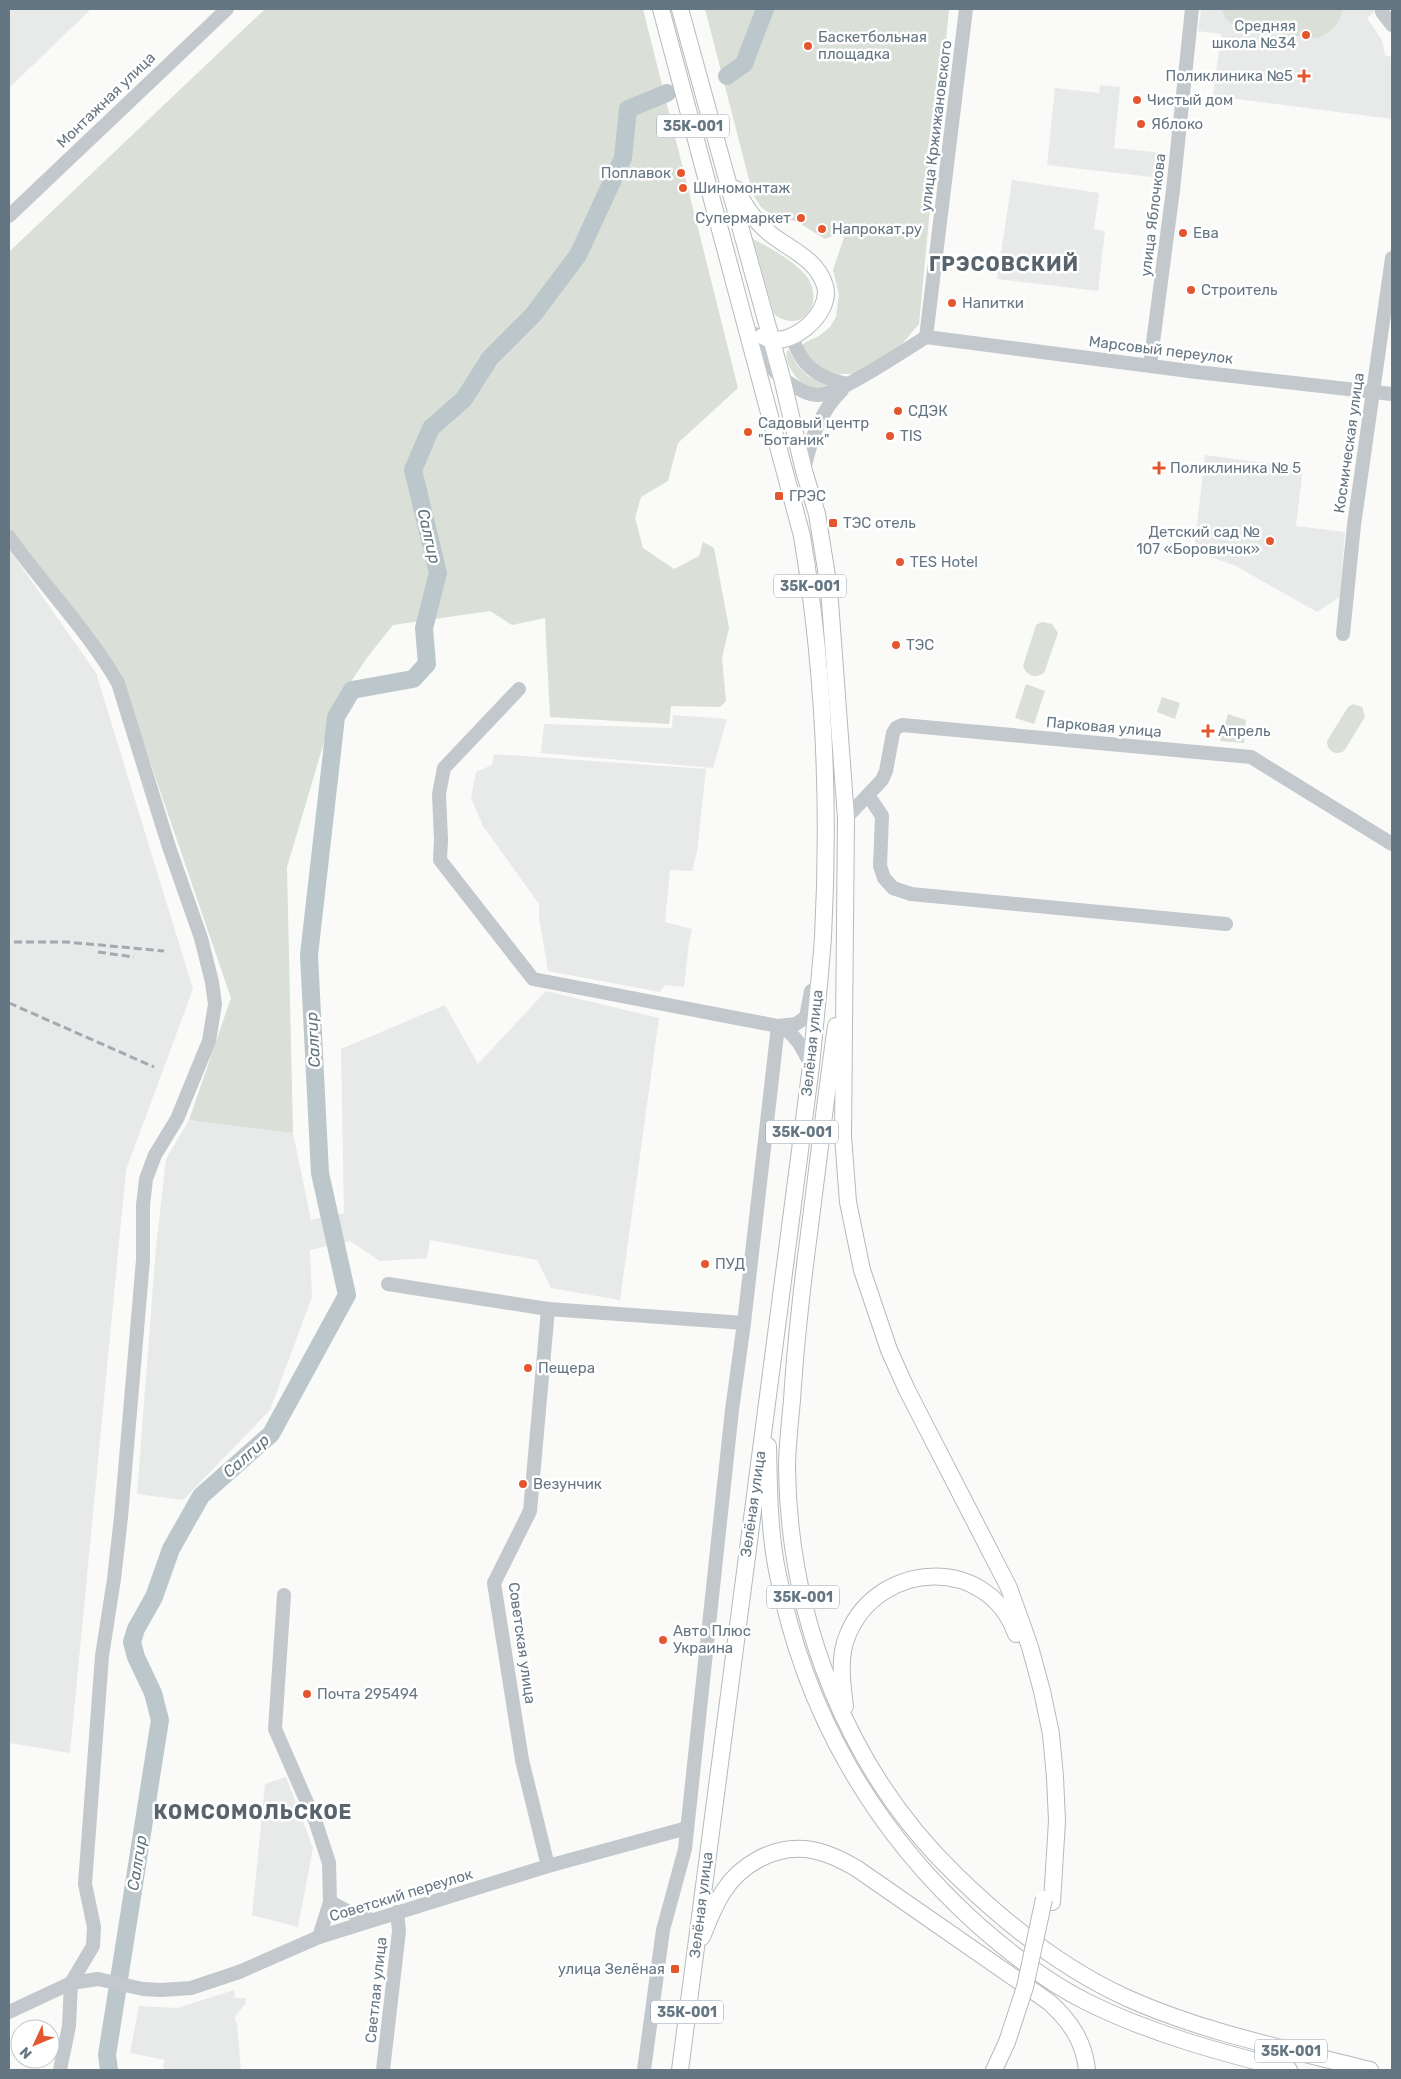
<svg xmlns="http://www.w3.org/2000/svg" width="1401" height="2079" viewBox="0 0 1401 2079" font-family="Rubik,sans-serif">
<rect width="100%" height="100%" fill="#fafaf8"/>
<g fill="#e8e9e9">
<path d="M 9,9 L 91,9 L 9,88 Z"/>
<path d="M 1201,9 L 1378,9 L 1367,18 L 1382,40 L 1385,55 L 1392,57 L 1392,119 L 1213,96 L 1221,34 L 1198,31 Z"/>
<path d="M 1100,85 L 1120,87 L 1114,148 L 1163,153 L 1161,178 L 1047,165 L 1055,88 L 1099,93 Z"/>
<path d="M 1012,180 L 1099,193 L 1094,229 L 1105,231 L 1098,291 L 997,279 Z"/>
<path d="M 1205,455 L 1303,468 L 1296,526 L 1345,532 L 1340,597 L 1317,612 L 1236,566 L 1194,551 Z"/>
<path d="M 9,549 L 96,673 L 193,989 L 126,1170 L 70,1753 L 9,1743 Z"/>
<path d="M 673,715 L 727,719 L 713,768 L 541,753 L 544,724 L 672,728 Z"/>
<path d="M 494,754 L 706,769 L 697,852 L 692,871 L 670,870 L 665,922 L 692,929 L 689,942 L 684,987 L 665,985 L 660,992 L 548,971 L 539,917 L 539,904 L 483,826 L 471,798 L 476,772 L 492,765 Z"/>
<path d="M 546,991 L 659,1018 L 620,1300 L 551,1288 L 537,1260 L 430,1240 L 427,1258 L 380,1261 L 350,1241 L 310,1250 L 312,1297 L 270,1410 L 183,1500 L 137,1494 L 156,1247 L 166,1159 L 189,1120 L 293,1133 L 311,1220 L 344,1213 L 341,1049 L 445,1005 L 478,1064 Z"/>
<path d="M 286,1777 L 313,1848 L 298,1927 L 252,1915 L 265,1784 Z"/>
<path d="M 234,1990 L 235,1998 L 246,1998 L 245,2004 L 234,2018 L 237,2023 L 241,2070 L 165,2070 L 163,2065 L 165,2060 L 130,2053 L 139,2006 L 177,2008 Z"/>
</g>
<g fill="#dadfd7">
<path d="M 265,9 L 643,9 L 738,388 L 678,443 L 668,481 L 641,497 L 635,518 L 643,548 L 674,569 L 699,556 L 703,542 L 714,548 L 729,628 L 722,658 L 726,701 L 720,707 L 671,706 L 669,724 L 550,717 L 545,618 L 512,625 L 490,611 L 393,625 L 369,655 L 335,705 L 287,867 L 293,1133 L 189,1120 L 231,998 L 119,671 L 9,537 L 9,252 Z"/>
<path d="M 705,9 L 949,9 L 919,324 L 901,345 L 854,374 L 838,374 L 827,371 L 815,365 L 802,348 L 804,343 L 819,336 L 830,327 L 836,317 L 839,294 L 833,270 L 846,231 L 825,239 L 796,221 L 779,220 L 761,207 L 753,195 Z"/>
<path d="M 1221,9 L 1343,9 L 1343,10 C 1338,25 1331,34 1316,38 L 1238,29 L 1226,19 Z"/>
<path d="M 753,239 C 770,248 804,266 811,284 C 821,310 798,333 774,314 Z"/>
<path d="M 788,349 L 797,365 L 808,376 L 829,385 L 827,390 C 821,389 813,389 807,386 C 796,380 782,361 788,349 Z"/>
<path d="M 1042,622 L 1052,624 L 1058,633 L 1044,673 C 1035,679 1027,676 1023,666 L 1036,625 Z"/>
<path d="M 1026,684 L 1045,691 L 1034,724 L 1015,718 Z"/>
<path d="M 1162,697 L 1180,703 L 1175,719 L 1157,712 Z"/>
<path d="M 1353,704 L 1362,707 L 1365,717 L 1344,751 C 1335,756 1327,751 1327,741 L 1348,707 Z"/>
<path d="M 1228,714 L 1246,720 L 1244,743 L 1220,741 Z"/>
</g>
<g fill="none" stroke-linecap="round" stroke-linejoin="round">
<g stroke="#bbc7cb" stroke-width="18">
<path d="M 727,76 L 744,64 L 765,9"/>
<path d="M 109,2070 L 107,2055 L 160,1720 L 153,1693 L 136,1657 L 132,1642 L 136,1629 L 154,1597 L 171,1549 L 201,1496 L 271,1434 L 347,1295 L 320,1173 L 309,955 L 336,717 L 352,690 L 413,679 L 427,664 L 424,628 L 438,573 L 413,470 L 431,428 L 464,399 L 490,358 L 533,315 L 578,255 L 623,158 L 628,109 L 667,93"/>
</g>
<defs>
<g id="major">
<path d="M 661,9 L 802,536 C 824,668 830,803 823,937 C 820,980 815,1023 811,1066 L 680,2070"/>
<path d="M 680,9 L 782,378 L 804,471 L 817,514 L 829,588 L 846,818 L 843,1136 L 848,1202 L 862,1270 L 889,1350 L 907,1390 L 1009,1588 L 1030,1647 L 1042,1691 L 1051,1734 L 1055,1777 L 1057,1821 L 1052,1902"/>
<path d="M 736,189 C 744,205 754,220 768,232 C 788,249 817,258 825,286 C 833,314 787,352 763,336"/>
<path d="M 836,1026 C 825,1103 816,1180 806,1257 C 800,1305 795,1352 792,1400 C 790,1423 787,1446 787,1468 C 789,1619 847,1770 956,1875 C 1006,1924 1063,1969 1127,1998 C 1205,2033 1288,2049 1370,2070"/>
<path d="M 768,1446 C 769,1489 769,1533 778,1575 C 805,1712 873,1831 978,1925 C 1011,1954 1047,1982 1087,2002 C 1151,2034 1220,2052 1289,2070"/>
<path d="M 845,1706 C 842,1682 838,1657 848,1634 C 879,1560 988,1555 1016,1634"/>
<path d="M 702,1937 C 708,1922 714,1906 723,1892 C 740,1865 773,1846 805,1849 C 824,1851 840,1859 856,1868 L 1049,2002 C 1070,2021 1084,2041 1087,2070"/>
<path d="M 994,2070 L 1007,2042"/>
</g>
</defs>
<use href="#major" stroke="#b5babe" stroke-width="18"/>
<g stroke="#c3c8cc" stroke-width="14">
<path d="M 1382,12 L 1392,25"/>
<path d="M 9,216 L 227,9"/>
<path d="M 755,334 C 760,352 770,370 786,381 C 796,387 806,395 818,395 C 839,395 905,350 926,337"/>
<path d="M 792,335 C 800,366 818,378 848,384"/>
<path d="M 926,337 L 1197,372 L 1392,394"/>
<path d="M 926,337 L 966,9"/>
<path d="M 1150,365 L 1173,190 L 1192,9"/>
<path d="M 804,470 C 811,439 819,413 842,390"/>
<path d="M 9,537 C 44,586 88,631 118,683 L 169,847 L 201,938 L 212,982 L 215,1004 L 209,1041 L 177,1119 L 155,1155 L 146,1179 L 143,1205 L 143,1260 L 121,1517 L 114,1579 L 102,1656 L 85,1884 L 94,1927 L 93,1946 L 71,1983 L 69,2026 L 60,2070"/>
<path d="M 1343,634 L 1354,525 L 1392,258"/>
<path d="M 519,689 L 444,768 L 439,794 L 441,840 L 440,860 L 533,979 L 778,1026 L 796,1024 L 806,1017 L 811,991"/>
<path d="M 868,795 L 882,816 L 880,866 L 884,878 L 893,888 L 911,894 L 1226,924"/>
<path d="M 846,818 L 882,780 L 886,771 L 893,733 L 896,728 L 902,725 L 1251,757 L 1392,844"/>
<path d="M 388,1284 L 548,1309 L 744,1323"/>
<path d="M 548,1309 L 530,1511 L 494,1583 L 522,1760 L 548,1866"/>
<path d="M 284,1595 L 275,1729 L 316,1823 L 329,1863 L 330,1902 L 319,1937"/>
<path d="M 330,1902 L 347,1911 L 372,1920"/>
<path d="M 9,2012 L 71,1983 L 98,1979 L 143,1989 L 161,1990 L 191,1988 L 239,1972 L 319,1937 L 548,1866 L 687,1828"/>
<path d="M 383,2070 L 399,1931 L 397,1912"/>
<path d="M 644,2070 L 663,1930 L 685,1849 L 732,1410 L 744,1323 L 778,1026 C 796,1033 803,1049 811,1066"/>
</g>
<use href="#major" stroke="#fff" stroke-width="16"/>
<g stroke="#a2aab0" stroke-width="3" stroke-dasharray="8 4" stroke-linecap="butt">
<path d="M 14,942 L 67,942 L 164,951"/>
<path d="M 98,952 L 134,957"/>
<path d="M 9,1003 L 154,1067"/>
</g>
<defs>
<path id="major-bridge" d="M 1007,2042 L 1025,1987 L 1044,1899"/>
</defs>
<use href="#major-bridge" stroke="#b5babe" stroke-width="18" stroke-linecap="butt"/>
<use href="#major-bridge" stroke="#fff" stroke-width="16"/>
</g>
<g fill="#e4572e" stroke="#fff" stroke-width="2">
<circle cx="1306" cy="35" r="5"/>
<circle cx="808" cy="46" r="5"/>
<path d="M1301.5 68.5h5v5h5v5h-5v5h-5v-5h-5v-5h5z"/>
<circle cx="1137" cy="100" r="5"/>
<circle cx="1141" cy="124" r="5"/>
<circle cx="681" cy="173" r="5"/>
<circle cx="683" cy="188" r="5"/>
<circle cx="801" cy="218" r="5"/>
<circle cx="822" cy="229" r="5"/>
<circle cx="1183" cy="233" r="5"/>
<circle cx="1191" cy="290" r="5"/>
<circle cx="952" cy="303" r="5"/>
<circle cx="898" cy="411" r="5"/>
<circle cx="748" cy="432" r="5"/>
<circle cx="890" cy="436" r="5"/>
<path d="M1156.5 460.5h5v5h5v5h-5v5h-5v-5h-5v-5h5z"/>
<rect x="774" y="491" width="10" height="10" rx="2.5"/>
<rect x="828" y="518" width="10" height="10" rx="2.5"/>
<circle cx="1270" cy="541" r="5"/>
<circle cx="900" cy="562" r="5"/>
<circle cx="896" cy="645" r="5"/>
<path d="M1205.5 723.5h5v5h5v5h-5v5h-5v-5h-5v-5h5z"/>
<circle cx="705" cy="1264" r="5"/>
<circle cx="528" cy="1368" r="5"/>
<circle cx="523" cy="1484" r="5"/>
<circle cx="663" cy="1640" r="5"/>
<circle cx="307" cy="1694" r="5"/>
<rect x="670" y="1964" width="10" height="10" rx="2.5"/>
</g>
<g text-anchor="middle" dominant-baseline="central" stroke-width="5" stroke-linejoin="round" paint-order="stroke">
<g fill="#fff" stroke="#939fa8" stroke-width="1">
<rect x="657" y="114.5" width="72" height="23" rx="4"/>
<rect x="774" y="574.5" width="72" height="23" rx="4"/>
<rect x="766" y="1120.5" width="72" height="23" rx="4"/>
<rect x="767" y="1585.5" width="72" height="23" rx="4"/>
<rect x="651" y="2000.5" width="72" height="23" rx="4"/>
<rect x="1255" y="2039.5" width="72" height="23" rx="4"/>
</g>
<g font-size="14" font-weight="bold" fill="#657683">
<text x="693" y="126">35К-001</text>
<text x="810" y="586">35К-001</text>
<text x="802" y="1132">35К-001</text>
<text x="803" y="1597">35К-001</text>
<text x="687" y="2012">35К-001</text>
<text x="1291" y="2051">35К-001</text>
</g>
<g font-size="15" fill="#657683" stroke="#fff" text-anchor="start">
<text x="1296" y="26" text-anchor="end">Средняя<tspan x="1296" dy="17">школа №34</tspan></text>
<text x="818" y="37">Баскетбольная<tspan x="818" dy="17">площадка</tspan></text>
<text x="1293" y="76" text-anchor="end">Поликлиника №5</text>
<text x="1147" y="100">Чистый дом</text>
<text x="1151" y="124">Яблоко</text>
<text x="671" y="173" text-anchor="end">Поплавок</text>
<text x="693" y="188">Шиномонтаж</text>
<text x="791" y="218" text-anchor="end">Супермаркет</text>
<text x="832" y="229">Напрокат.ру</text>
<text x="1193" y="233">Ева</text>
<text x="1201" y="290">Строитель</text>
<text x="962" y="303">Напитки</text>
<text x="908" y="411">СДЭК</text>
<text x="758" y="423">Садовый центр<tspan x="758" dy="17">"Ботаник"</tspan></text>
<text x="900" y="436">TIS</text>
<text x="1170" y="468">Поликлиника № 5</text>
<text x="789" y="496">ГРЭС</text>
<text x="843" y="523">ТЭС отель</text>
<text x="1260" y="532" text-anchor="end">Детский сад №<tspan x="1260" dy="17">107 «Боровичок»</tspan></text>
<text x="910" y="562">TES Hotel</text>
<text x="906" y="645">ТЭС</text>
<text x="1218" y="731">Апрель</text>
<text x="715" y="1264">ПУД</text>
<text x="538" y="1368">Пещера</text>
<text x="533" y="1484">Везунчик</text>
<text x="673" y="1631">Авто Плюс<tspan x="673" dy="17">Украина</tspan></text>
<text x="317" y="1694">Почта 295494</text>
<text x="665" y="1969" text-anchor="end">улица Зелёная</text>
</g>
<g font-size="15" fill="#657683" stroke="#fff">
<text transform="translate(106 100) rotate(-44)">Монтажная улица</text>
<text transform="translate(936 126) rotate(-83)">улица Кржижановского</text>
<text transform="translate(1153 215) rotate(-83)">улица Яблочкова</text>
<text transform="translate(1161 350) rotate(7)">Марсовый переулок</text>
<text transform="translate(1349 443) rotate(-82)">Космическая улица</text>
<text transform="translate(1104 727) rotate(5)">Парковая улица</text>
<text transform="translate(812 1043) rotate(-84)">Зелёная улица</text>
<text transform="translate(753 1504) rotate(-82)">Зелёная улица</text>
<text transform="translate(522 1643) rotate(82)">Советская улица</text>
<text transform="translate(401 1895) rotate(-17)">Советский переулок</text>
<text transform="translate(701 1905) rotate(-83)">Зелёная улица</text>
<text transform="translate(376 1990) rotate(-84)">Светлая улица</text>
</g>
<g font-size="16" font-style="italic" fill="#60757c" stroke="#fff">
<text transform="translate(429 536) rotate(77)">Салгир</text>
<text transform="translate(313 1040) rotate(-93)">Салгир</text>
<text transform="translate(246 1456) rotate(-42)">Салгир</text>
<text transform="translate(137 1863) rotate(-81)">Салгир</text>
</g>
<g font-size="20" font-weight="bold" letter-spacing="1" fill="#57646e" stroke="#fff">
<text x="1004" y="264">ГРЭСОВСКИЙ</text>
<text x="253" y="1812">КОМСОМОЛЬСКОЕ</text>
</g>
</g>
<rect width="1401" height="2079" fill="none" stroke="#657683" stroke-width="20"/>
<g transform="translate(35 2044) rotate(226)"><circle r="24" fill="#ffffff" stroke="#c1c8cd"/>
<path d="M0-4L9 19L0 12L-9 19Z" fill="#e4572e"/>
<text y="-8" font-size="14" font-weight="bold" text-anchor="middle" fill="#657683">N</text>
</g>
</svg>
